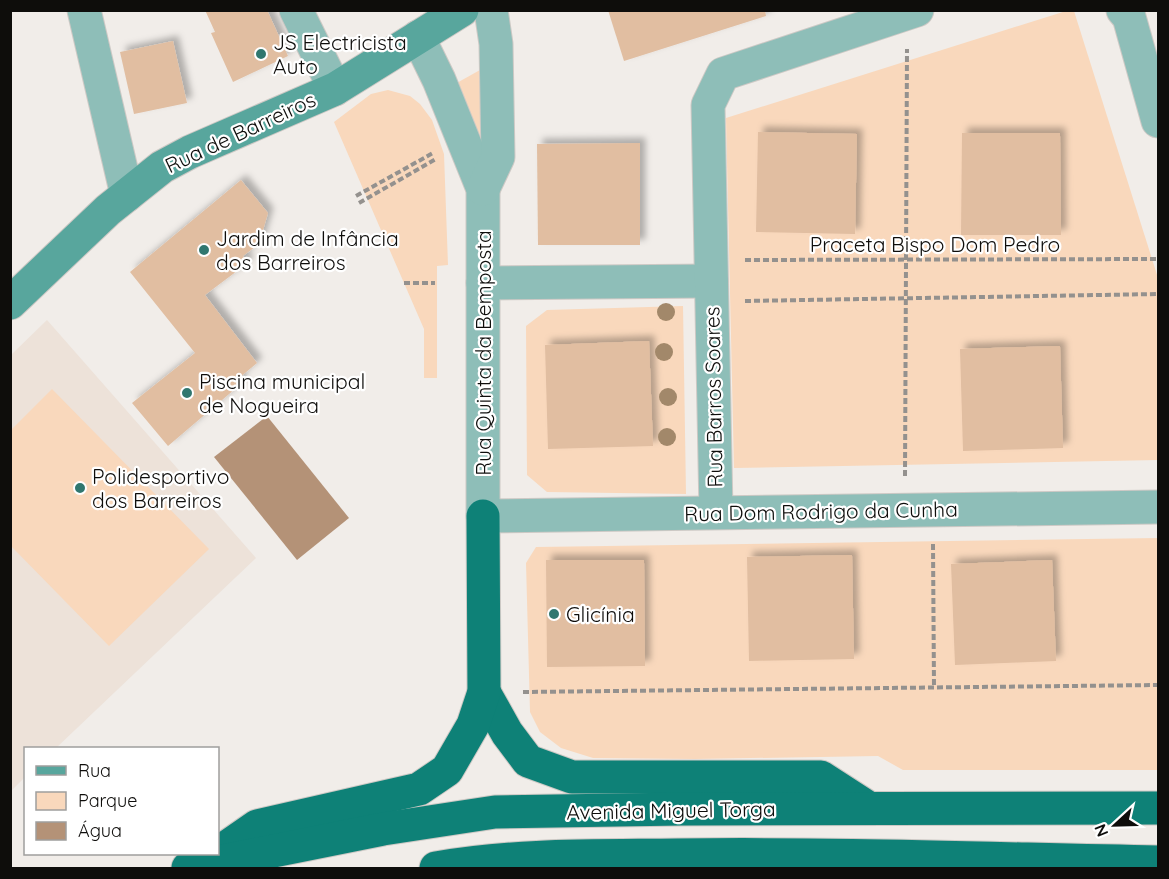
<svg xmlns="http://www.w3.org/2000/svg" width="1169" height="879" viewBox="0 0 1169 879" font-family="Quicksand,sans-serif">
<defs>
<filter id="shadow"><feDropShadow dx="5.5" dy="-5.5" stdDeviation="3" flood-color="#0004"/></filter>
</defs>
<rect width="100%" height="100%" fill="#f1ede9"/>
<path fill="#ede2d9" d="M 47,320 L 256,558 L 56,748 L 26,748 L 25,777 L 11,791 L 11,355 Z"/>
<g fill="#f9d8bc">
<path d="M 1066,11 L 1074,11 L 1158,278 L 1158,460 L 734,468 L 726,118 Z"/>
<path d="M 480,70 L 482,133 L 475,135 L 455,84 Z"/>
<path d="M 388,90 L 410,96 L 420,104 L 432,120 L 444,154 L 448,265 L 437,266 L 437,378 L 424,378 L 424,329 L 334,122 L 371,94 Z"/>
<path d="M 683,306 L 686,494 L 547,492 L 527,475 L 526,326 L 547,310 Z"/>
<path d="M 52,389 L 209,549 L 109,646 L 11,546 L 11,430 Z"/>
<path d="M 1158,538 L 1158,770 L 903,770 L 878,756 L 695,759 L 593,758 L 561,748 L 540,732 L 530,712 L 526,563 L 536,547 Z"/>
</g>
<path fill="#b49277" d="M 267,416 L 349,518 L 297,560 L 214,457 Z"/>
<g fill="#e1bea1" filter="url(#shadow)">
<path d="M 205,10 L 267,10 L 288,56 L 233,82 L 211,33 L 215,32 Z"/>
<path d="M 608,10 L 765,10 L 766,16 L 624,61 Z"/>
<path d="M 173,41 L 187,103 L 134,114 L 120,52 Z"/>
<path d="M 758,132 L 857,134 L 855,234 L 756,232 Z"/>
<path d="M 962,133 L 1060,133 L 1061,235 L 961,235 Z"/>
<path d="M 640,143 L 640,245 L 538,245 L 537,144 Z"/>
<path d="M 241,180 L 268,213 L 259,244 L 243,256 L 249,262 L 205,295 L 257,363 L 239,378 L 242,383 L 168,446 L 132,403 L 195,353 L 130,272 Z"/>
<path d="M 649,341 L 653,446 L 548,449 L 545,345 Z"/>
<path d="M 1060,346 L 1063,448 L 963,451 L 960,349 Z"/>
<path d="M 852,555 L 854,659 L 749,661 L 747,557 Z"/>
<path d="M 546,560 L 644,560 L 645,666 L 547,667 Z"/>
<path d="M 1052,560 L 1056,661 L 955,665 L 951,564 Z"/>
</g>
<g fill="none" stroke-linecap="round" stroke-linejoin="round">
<defs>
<g id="street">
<path d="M 84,10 L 127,195"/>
<path d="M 296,10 L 335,89"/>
<path d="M 1123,10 L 1129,17 L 1158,121"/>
<path d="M 418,37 L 439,80 L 483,189 L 483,516 L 1158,507"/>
<path d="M 483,189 L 498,157 L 496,44 L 491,10"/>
<path d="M 483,283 L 711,281"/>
<path d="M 716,512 L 708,105 L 723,74 L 917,10"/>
</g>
<path id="secondary" d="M 10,303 L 108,210 L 162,167 L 190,152 L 335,89 L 462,10"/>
<g id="highway">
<path d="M 484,692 L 507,733 L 528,761 L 572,777 L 821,777 L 869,808"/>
<path d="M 218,853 L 257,826 L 419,789 L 447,770 L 473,725 L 484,692 L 483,516"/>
<path d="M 188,868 L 383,829 L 495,812 L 681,809 L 1158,808"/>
<path d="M 436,868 C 515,854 597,856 677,855 C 837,853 998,859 1158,862"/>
</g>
</defs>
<use href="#street" stroke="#cdc9c5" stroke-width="35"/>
<use href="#secondary" stroke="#cdc9c5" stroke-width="35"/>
<use href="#highway" stroke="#cdc9c5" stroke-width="35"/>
<g stroke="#94918e" stroke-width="4" stroke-dasharray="6 3" stroke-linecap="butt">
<path d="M 356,196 L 433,153"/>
<path d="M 359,203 L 436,159"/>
<path d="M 745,260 L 1158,259"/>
<path d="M 404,283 L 435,283"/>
<path d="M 745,301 L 1158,294"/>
<path d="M 905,476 L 907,49"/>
<path d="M 933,544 L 934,687"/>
<path d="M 523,692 L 1158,685"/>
</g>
<use href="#street" stroke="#8ebeb8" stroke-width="33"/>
<use href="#secondary" stroke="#58a69d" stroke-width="33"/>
<use href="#highway" stroke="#0e8177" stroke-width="33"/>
</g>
<g fill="#a2886a">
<circle cx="666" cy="312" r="9"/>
<circle cx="664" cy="352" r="9"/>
<circle cx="668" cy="397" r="9"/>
<circle cx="667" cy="437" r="9"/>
</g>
<g fill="#30776f" stroke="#fff" stroke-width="2">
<circle cx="261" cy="54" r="6"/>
<circle cx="204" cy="250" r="6"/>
<circle cx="187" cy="393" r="6"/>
<circle cx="80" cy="488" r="6"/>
<circle cx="554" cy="614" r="6"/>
</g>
<g text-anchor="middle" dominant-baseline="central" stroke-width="4.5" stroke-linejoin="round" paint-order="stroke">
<g font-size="21" fill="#0e0d0b" stroke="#fff" text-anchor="start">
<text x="273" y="42">JS Electricista<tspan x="273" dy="24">Auto</tspan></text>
<text x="216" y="238">Jardim de Infância<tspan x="216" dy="24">dos Barreiros</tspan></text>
<text x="199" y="381">Piscina municipal<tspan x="199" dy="24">de Nogueira</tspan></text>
<text x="92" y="476">Polidesportivo<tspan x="92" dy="24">dos Barreiros</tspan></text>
<text x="566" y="614">Glicínia</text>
</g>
<g font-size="21" fill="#0e0d0b" stroke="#fff">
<text transform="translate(240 132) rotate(-25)">Rua de Barreiros</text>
<text x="935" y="244">Praceta Bispo Dom Pedro</text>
<text transform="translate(483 353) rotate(-90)">Rua Quinta da Bemposta</text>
<text transform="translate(713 397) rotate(-91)">Rua Barros Soares</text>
<text transform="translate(821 511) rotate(-1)">Rua Dom Rodrigo da Cunha</text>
<text transform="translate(671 810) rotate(-1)">Avenida Miguel Torga</text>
</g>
</g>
<rect width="1169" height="879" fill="none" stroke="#0e0d0b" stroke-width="24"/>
<rect x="24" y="747" width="195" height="108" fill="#ffffff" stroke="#9f9e9d" stroke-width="1.5"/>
<rect x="36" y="766" width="30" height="9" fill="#58a69d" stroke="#9f9e9d" stroke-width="1.5"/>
<text x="78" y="777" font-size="18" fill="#0e0d0b">Rua</text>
<rect x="36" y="792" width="30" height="18" fill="#f9d8bc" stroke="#9f9e9d" stroke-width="1.5"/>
<text x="78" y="807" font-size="18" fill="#0e0d0b">Parque</text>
<rect x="36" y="822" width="30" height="18" fill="#b49277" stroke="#9f9e9d" stroke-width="1.5"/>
<text x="78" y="837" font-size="18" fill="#0e0d0b">Água</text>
<g transform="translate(1115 825) rotate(248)" stroke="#ffffff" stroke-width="4.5" paint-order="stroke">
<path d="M0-4.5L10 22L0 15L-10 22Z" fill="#0e0d0b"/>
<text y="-9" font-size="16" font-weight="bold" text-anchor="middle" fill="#0e0d0b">N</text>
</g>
</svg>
